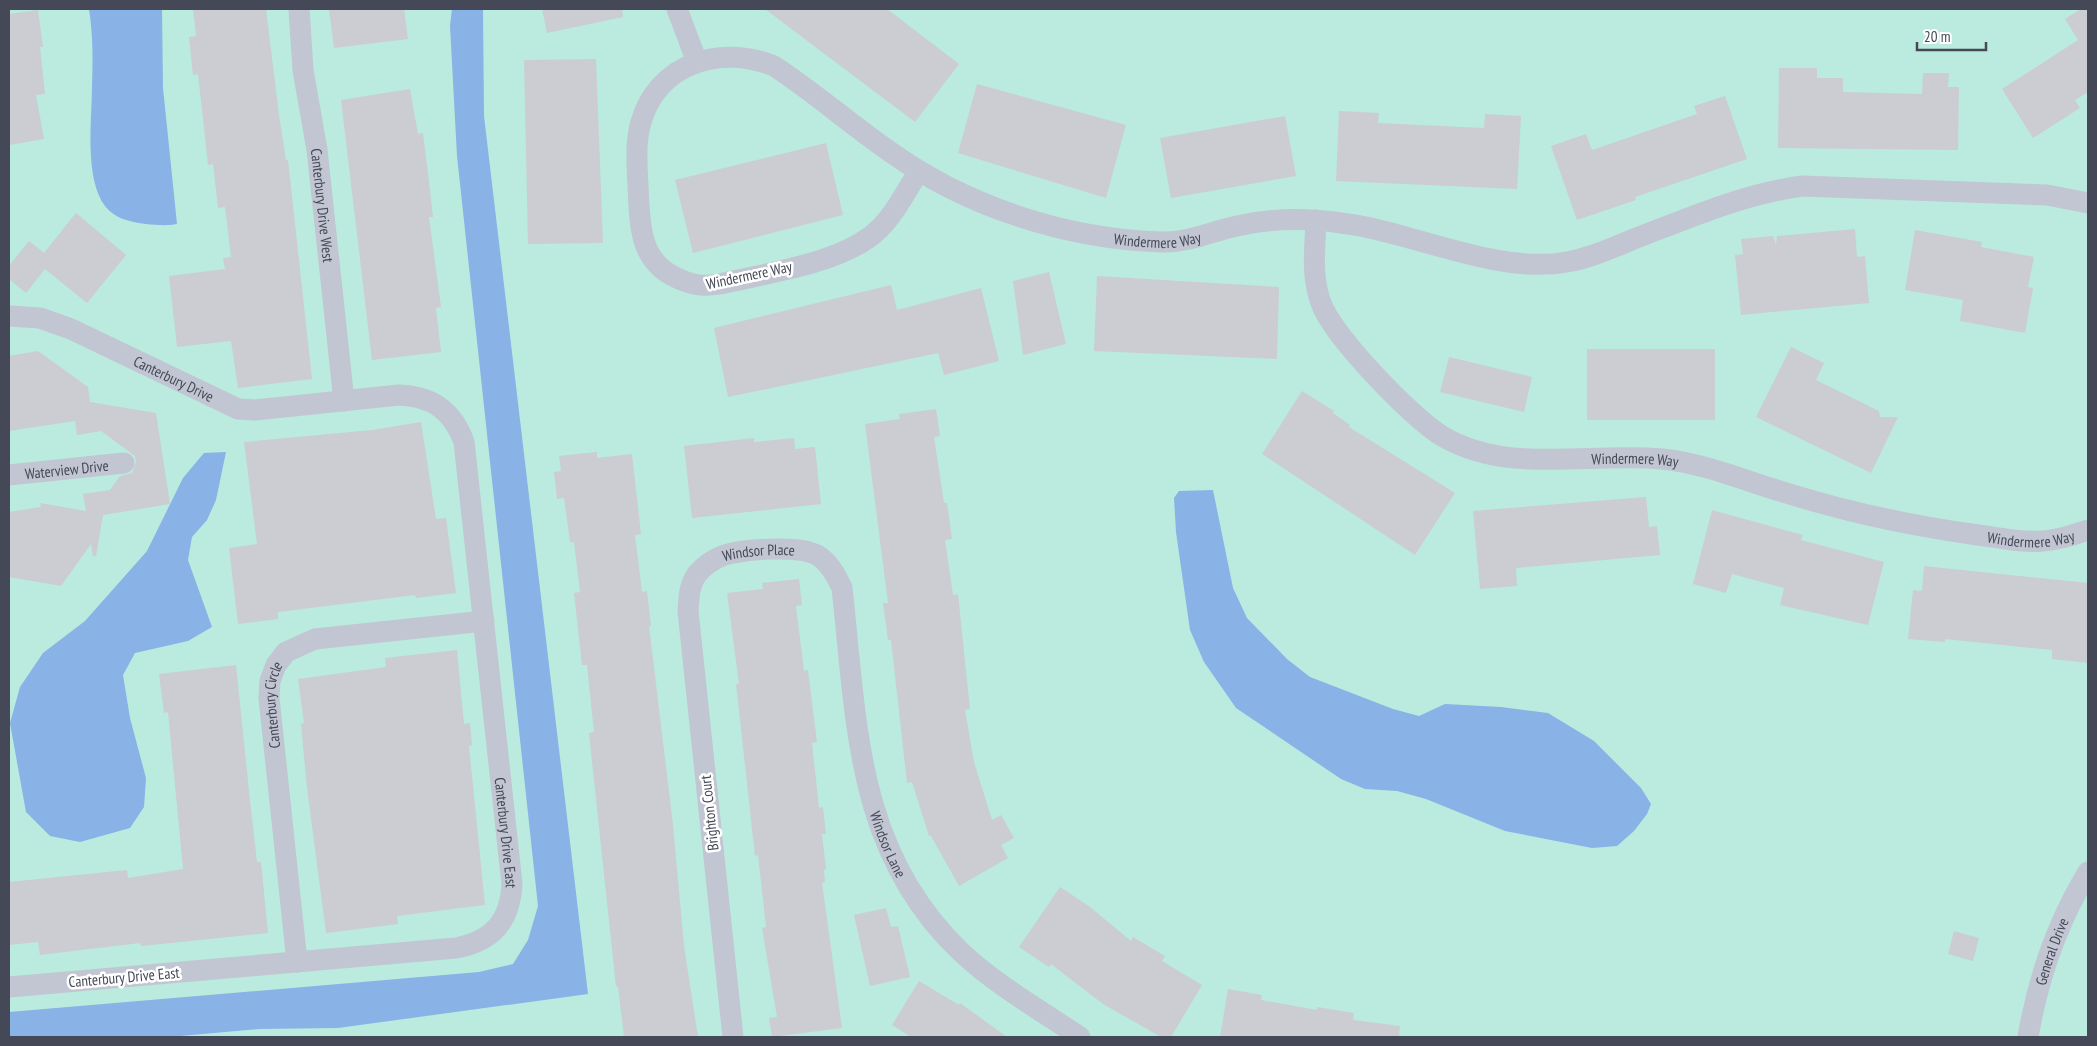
<svg xmlns="http://www.w3.org/2000/svg" width="2097" height="1046" viewBox="0 0 2097 1046" font-family="'PT Sans Narrow',sans-serif">
<rect width="100%" height="100%" fill="#eeeceb"/>
<rect fill="#baebde" x="9" y="9" width="2079" height="1028"/>
<g fill="#89b2e6">
<path d="M 89,9 L 162,9 L 163,88 L 177,224 C 166,226 157,225 146,224 C 131,222 115,219 105,206 C 84,178 92,118 92,86 C 93,60 93,34 89,9 Z"/>
<path d="M 452,9 L 483,9 L 484,116 L 588,994 L 338,1028 L 259,1029 L 169,1037 L 9,1037 L 9,1012 L 479,972 L 513,964 L 528,940 L 538,906 L 457,156 L 450,26 Z"/>
<path d="M 226,452 L 216,500 L 207,520 L 192,537 L 188,560 L 212,627 L 188,641 L 135,653 L 123,675 L 130,718 L 146,778 L 144,807 L 130,828 L 80,842 L 50,836 L 26,812 L 10,723 L 20,687 L 43,653 L 85,621 L 147,551 L 183,478 L 204,453 Z"/>
<path d="M 1213,490 L 1233,588 L 1247,618 L 1287,659 L 1310,677 L 1393,709 L 1419,716 L 1445,704 L 1501,707 L 1548,713 L 1594,741 L 1641,788 L 1651,804 L 1647,814 L 1634,831 L 1617,846 L 1592,848 L 1505,831 L 1426,799 L 1397,791 L 1365,789 L 1341,779 L 1236,708 L 1204,662 L 1190,630 L 1176,532 L 1174,498 L 1179,491 Z"/>
</g>
<g fill="#ccccd3">
<path d="M 193,9 L 266,9 L 279,115 L 286,160 L 288,160 L 312,379 L 238,388 L 231,341 L 177,347 L 169,276 L 225,269 L 223,258 L 231,257 L 225,207 L 218,208 L 213,164 L 208,165 L 198,74 L 193,75 L 189,37 L 196,36 Z"/>
<path d="M 329,9 L 404,9 L 408,39 L 334,48 Z"/>
<path d="M 542,9 L 622,9 L 623,17 L 547,33 Z"/>
<path d="M 765,9 L 887,9 L 959,64 L 915,122 Z"/>
<path d="M 2081,9 L 2088,9 L 2088,92 L 2075,100 L 2080,108 L 2033,138 L 2002,89 L 2078,40 L 2065,19 Z"/>
<path d="M 38,10 L 43,47 L 40,47 L 45,94 L 36,95 L 44,139 L 9,145 L 9,14 Z"/>
<path d="M 596,59 L 603,243 L 528,244 L 524,60 Z"/>
<path d="M 1779,68 L 1817,68 L 1817,78 L 1843,78 L 1843,92 L 1922,94 L 1923,73 L 1949,73 L 1948,87 L 1959,87 L 1958,150 L 1778,148 Z"/>
<path d="M 977,84 L 1126,125 L 1106,198 L 958,153 Z"/>
<path d="M 410,89 L 418,134 L 423,133 L 428,173 L 433,217 L 429,217 L 441,307 L 436,308 L 441,352 L 372,360 L 341,100 Z"/>
<path d="M 1725,96 L 1747,159 L 1635,197 L 1636,200 L 1577,220 L 1551,146 L 1586,134 L 1592,150 L 1697,114 L 1694,106 Z"/>
<path d="M 1339,111 L 1379,113 L 1378,123 L 1484,128 L 1485,114 L 1521,116 L 1517,189 L 1336,181 Z"/>
<path d="M 1285,116 L 1296,176 L 1171,198 L 1160,138 Z"/>
<path d="M 826,143 L 843,215 L 693,253 L 675,180 Z"/>
<path d="M 76,213 L 126,255 L 87,303 L 45,269 L 26,293 L 9,279 L 9,266 L 29,241 L 44,253 Z"/>
<path d="M 1855,229 L 1857,257 L 1865,256 L 1869,303 L 1741,315 L 1735,255 L 1743,254 L 1741,239 L 1773,236 L 1776,245 L 1777,236 Z"/>
<path d="M 1915,230 L 1982,242 L 1981,247 L 2034,257 L 2028,287 L 2033,288 L 2025,333 L 1960,321 L 1963,300 L 1905,290 Z"/>
<path d="M 1049,272 L 1066,344 L 1023,355 L 1013,281 Z"/>
<path d="M 1097,276 L 1279,287 L 1277,359 L 1094,351 Z"/>
<path d="M 891,285 L 897,310 L 981,288 L 999,361 L 944,375 L 938,353 L 728,397 L 714,328 Z"/>
<path d="M 1791,347 L 1824,363 L 1816,380 L 1879,411 L 1880,417 L 1898,417 L 1871,473 L 1756,417 Z"/>
<rect x="1587" y="349" width="128" height="71"/>
<path d="M 38,351 L 88,387 L 90,402 L 156,413 L 170,504 L 103,515 L 96,556 L 93,556 L 91,544 L 61,586 L 9,577 L 9,512 L 41,507 L 40,503 L 86,511 L 83,494 L 110,490 L 120,476 L 132,473 L 136,462 L 135,456 L 101,431 L 77,435 L 75,421 L 9,431 L 9,356 Z"/>
<path d="M 1449,357 L 1532,377 L 1524,412 L 1440,392 Z"/>
<path d="M 1302,391 L 1334,411 L 1333,413 L 1350,425 L 1349,427 L 1455,493 L 1415,555 L 1262,454 Z"/>
<path d="M 936,409 L 940,436 L 934,437 L 944,503 L 947,503 L 952,539 L 945,540 L 953,595 L 958,594 L 970,709 L 965,710 L 974,762 L 992,820 L 1001,815 L 1014,838 L 1001,845 L 1008,858 L 959,886 L 931,836 L 929,836 L 912,782 L 907,783 L 891,640 L 888,640 L 883,603 L 888,603 L 865,424 L 900,419 L 899,414 Z"/>
<path d="M 421,422 L 436,519 L 446,518 L 456,593 L 416,598 L 415,595 L 278,612 L 278,619 L 238,624 L 229,548 L 257,544 L 244,442 L 372,430 Z"/>
<path d="M 754,438 L 754,442 L 794,438 L 795,449 L 815,447 L 821,504 L 692,518 L 684,446 Z"/>
<path d="M 597,452 L 597,458 L 632,454 L 641,534 L 635,535 L 642,592 L 647,591 L 651,626 L 649,626 L 673,825 L 684,946 L 698,1037 L 624,1037 L 618,986 L 616,987 L 589,733 L 594,732 L 587,665 L 582,665 L 574,593 L 580,592 L 574,542 L 570,542 L 564,498 L 557,499 L 554,472 L 561,471 L 559,456 Z"/>
<path d="M 1646,497 L 1649,527 L 1657,526 L 1660,555 L 1516,568 L 1517,586 L 1480,589 L 1473,511 Z"/>
<path d="M 1712,510 L 1803,535 L 1801,540 L 1884,562 L 1868,625 L 1780,605 L 1784,588 L 1732,574 L 1726,593 L 1693,584 Z"/>
<path d="M 1924,566 L 2088,583 L 2088,663 L 2052,659 L 2052,650 L 1945,639 L 1945,642 L 1908,639 L 1913,590 L 1922,591 Z"/>
<path d="M 799,579 L 802,605 L 796,606 L 804,671 L 808,670 L 817,742 L 812,743 L 819,808 L 823,807 L 826,834 L 822,834 L 826,869 L 824,870 L 825,882 L 822,883 L 842,1028 L 772,1037 L 769,1018 L 777,1017 L 762,928 L 766,927 L 758,855 L 755,856 L 736,684 L 739,684 L 727,593 L 763,589 L 762,583 Z"/>
<path d="M 457,650 L 464,724 L 470,723 L 472,745 L 469,746 L 485,905 L 397,916 L 398,924 L 326,933 L 307,788 L 301,724 L 304,723 L 298,679 L 386,667 L 385,658 Z"/>
<path d="M 236,665 L 250,800 L 257,862 L 261,862 L 268,933 L 141,946 L 140,943 L 40,955 L 38,942 L 9,945 L 9,882 L 127,870 L 128,878 L 183,869 L 168,712 L 164,713 L 159,674 Z"/>
<path d="M 1060,887 L 1090,907 L 1131,941 L 1133,937 L 1165,956 L 1162,961 L 1202,985 L 1171,1037 L 1161,1037 L 1103,1004 L 1051,964 L 1049,967 L 1019,947 Z"/>
<path d="M 886,908 L 891,927 L 898,926 L 910,977 L 870,986 L 854,915 Z"/>
<path d="M 1954,931 L 1979,938 L 1973,961 L 1948,954 Z"/>
<path d="M 919,981 L 959,1005 L 960,1003 L 1007,1037 L 911,1037 L 892,1025 Z"/>
<path d="M 1228,989 L 1262,995 L 1261,1000 L 1317,1010 L 1317,1007 L 1354,1013 L 1353,1020 L 1400,1026 L 1399,1037 L 1220,1037 Z"/>
</g>
<g fill="none" stroke-linecap="round" stroke-linejoin="round">
<g stroke="#c2c5d2" stroke-width="21">
<path id="s1" d="M 299,9 L 303,70 L 317,150 L 344,401"/>
<path d="M 677,9 L 697,62"/>
<path id="s2" d="M 919,171 C 906,191 895,214 878,230 C 844,263 767,273 720,284 C 702,287 690,285 673,276 C 638,258 640,221 638,186 C 637,165 635,143 641,122 C 658,63 721,44 774,66 C 814,92 850,124 889,151 C 967,207 1066,239 1162,242 C 1188,243 1212,231 1237,226 C 1271,218 1306,218 1341,223 C 1411,231 1497,275 1567,262 C 1590,258 1612,248 1634,239 C 1689,218 1743,194 1802,186 L 2047,195 L 2088,203"/>
<path id="s3" d="M 1316,220 C 1315,248 1311,276 1321,303 C 1332,335 1412,418 1442,436 C 1507,475 1589,452 1662,459 C 1703,463 1743,480 1783,492 C 1847,512 1912,526 1978,535 C 1999,538 2022,543 2043,541 C 2059,540 2073,535 2088,530"/>
<path id="s4" d="M 9,316 L 40,318 L 71,329 L 238,409 L 255,410 L 399,395 C 432,396 453,411 464,442 L 512,884 C 510,921 493,941 456,948 L 9,987"/>
<path id="s5" d="M 9,475 L 124,463"/>
<path id="s6" d="M 297,962 L 269,698 L 270,681 L 276,665 L 286,652 L 315,639 L 484,621"/>
<path id="s7" d="M 733,1037 L 688,611 C 689,598 689,585 697,574 C 704,566 712,560 722,556 C 741,549 799,545 817,555 C 829,562 836,575 842,588 C 857,722 855,851 961,952 C 996,985 1040,1010 1080,1037"/>
<path id="s8" d="M 2028,1037 C 2038,978 2057,923 2088,872"/>
</g>
</g>
<g text-anchor="middle" dominant-baseline="central" stroke-width="5" stroke-linejoin="round" paint-order="stroke">
<g font-size="15" fill="#454857" stroke="#fff">
<text stroke="none"><textPath href="#s1" startOffset="198">Canterbury Drive West</textPath></text>
<text stroke="none"><textPath href="#s2" startOffset="1050">Windermere Way</textPath></text>
<text transform="translate(749 275) rotate(-12)">Windermere Way</text>
<text stroke="none"><textPath href="#s4" startOffset="178">Canterbury Drive</textPath></text>
<text stroke="none"><textPath href="#s3" startOffset="462">Windermere Way</textPath></text>
<text stroke="none"><textPath href="#s5" startOffset="58">Waterview Drive</textPath></text>
<text stroke="none"><textPath href="#s3" startOffset="868">Windermere Way</textPath></text>
<text stroke="none"><textPath href="#s7" startOffset="535">Windsor Place</textPath></text>
<text stroke="none"><textPath href="#s6" startOffset="259">Canterbury Circle</textPath></text>
<text transform="translate(709 813) rotate(-96)">Brighton Court</text>
<text stroke="none"><textPath href="#s4" startOffset="890">Canterbury Drive East</textPath></text>
<text stroke="none"><textPath href="#s7" startOffset="898">Windsor Lane</textPath></text>
<text stroke="none"><textPath href="#s8" startOffset="89">General Drive</textPath></text>
<text transform="translate(124 977) rotate(-5)">Canterbury Drive East</text>
</g>
</g>
<rect width="2097" height="1046" fill="none" stroke="#454857" stroke-width="20"/>
<path d="M1917 42v8h69v-8" fill="none" stroke="#454857" stroke-width="2.5"/>
<text x="1924" y="42" font-size="15" fill="#454857" stroke="#ffffff" stroke-width="4" paint-order="stroke">20 m</text>
</svg>
